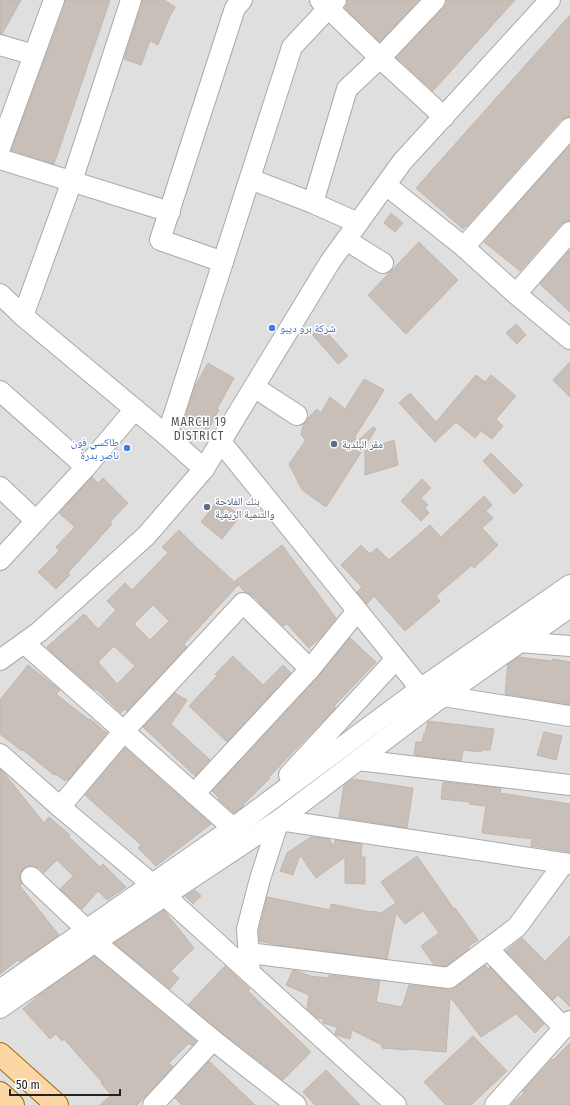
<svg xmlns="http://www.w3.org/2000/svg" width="570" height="1105" viewBox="0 0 570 1105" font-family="'Fira Sans Condensed','Noto Naskh Arabic',sans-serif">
<rect width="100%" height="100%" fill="#f2efe9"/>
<rect fill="#e0dfdf" x="0" y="0" width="570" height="1105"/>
<g fill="#c7bfb8" stroke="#c4b6ab" fill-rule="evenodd">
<path d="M 0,0 L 21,0 L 2,34 L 0,34 Z"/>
<path d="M 65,0 L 110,0 L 54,164 L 11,150 L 65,4 Z"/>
<path d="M 142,0 L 164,0 L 175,7 L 169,18 L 158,45 L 150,41 L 141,65 L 124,59 L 142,4 Z"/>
<path d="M 347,0 L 419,0 L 380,42 L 345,8 L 347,3 Z"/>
<path d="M 446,0 L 515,0 L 433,91 L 396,57 L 443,8 L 446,3 Z"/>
<path d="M 570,15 L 570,117 L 566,117 L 561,120 L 466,227 L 466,226 L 463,229 L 416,188 Z"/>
<path d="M 570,145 L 570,221 L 566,221 L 561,224 L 520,271 L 484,242 Z"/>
<path d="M 391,213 L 403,223 L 395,232 L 384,223 Z"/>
<path d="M 419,242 L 458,280 L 406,334 L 368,295 Z"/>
<path d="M 570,250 L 570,312 L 540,284 Z"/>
<path d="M 516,324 L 526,335 L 517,344 L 506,333 Z"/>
<path d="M 321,326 L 348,356 L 338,364 L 312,334 Z"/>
<path d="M 570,362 L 570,397 L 553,380 Z"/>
<path d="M 208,363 L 234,378 L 217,409 L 219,410 L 208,430 L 185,417 L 195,386 Z"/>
<path d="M 476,375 L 485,382 L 491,375 L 516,396 L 496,419 L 503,426 L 492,439 L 481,431 L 475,438 L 456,422 L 435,442 L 399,403 L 410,393 L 436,422 Z"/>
<path d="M 364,379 L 384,390 L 375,405 L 354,438 L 357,439 L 354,444 L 373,427 L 376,429 L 326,507 L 302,490 L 289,464 L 306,440 L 301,435 L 303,425 L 306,422 L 309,417 L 317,409 L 321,413 L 330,397 L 345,409 Z"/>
<path d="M 394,440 L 398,465 L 365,475 L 365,450 Z"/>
<path d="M 491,453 L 523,485 L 514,494 L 483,461 Z"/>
<path d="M 92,477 L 98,483 L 103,478 L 128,503 L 110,522 L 112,524 L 68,573 L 70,575 L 56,589 L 38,572 L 59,551 L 56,547 L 75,527 L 59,513 Z"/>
<path d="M 422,479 L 431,488 L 421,498 L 428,505 L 425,508 L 429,513 L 421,521 L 401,501 Z"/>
<path d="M 484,496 L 492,505 L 486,511 L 493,518 L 482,528 L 498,545 L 474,568 L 472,565 L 436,596 L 440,601 L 405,631 L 374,596 L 367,604 L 357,592 L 362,587 L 341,565 L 361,545 L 370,554 L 377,548 L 389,560 L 430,525 L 441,537 Z"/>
<path d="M 219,499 L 240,516 L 222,539 L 201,522 Z"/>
<path d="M 179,530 L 198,549 L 238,585 L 184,644 L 187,647 L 127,711 L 124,709 L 121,713 L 96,689 L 95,690 L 52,653 L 47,647 L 84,614 L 98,629 L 116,610 L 107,601 L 125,583 L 132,590 L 168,553 L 162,547 ZM 153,605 L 169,621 L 150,640 L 134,624 ZM 114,646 L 135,666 L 117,684 L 98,662 Z"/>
<path d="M 282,545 L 336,618 L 322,636 L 309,648 L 287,624 L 283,626 L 260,604 L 255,597 L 255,598 L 251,595 L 245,592 L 235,581 Z"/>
<path d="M 350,638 L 376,662 L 334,706 L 336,708 L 325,719 L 269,777 L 270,778 L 243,805 L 244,806 L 234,813 L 218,799 L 219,798 L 212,791 L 318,677 Z"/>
<path d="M 233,656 L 263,685 L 283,665 L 291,673 L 227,742 L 189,706 L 217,676 L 215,674 Z"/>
<path d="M 518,657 L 552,661 L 553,659 L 570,662 L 570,704 L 505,694 L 508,664 Z"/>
<path d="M 28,665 L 60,690 L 56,694 L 89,720 L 90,719 L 107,733 L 68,780 L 67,779 L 65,781 L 56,774 L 54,775 L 23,750 L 22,751 L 0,734 L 0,700 Z"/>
<path d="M 175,693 L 187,700 L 171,724 L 210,760 L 195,776 L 143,727 Z"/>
<path d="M 428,721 L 494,729 L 490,750 L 481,750 L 481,752 L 463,750 L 461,761 L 414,755 L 416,742 L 422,742 L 424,733 L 425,734 Z"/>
<path d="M 544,732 L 562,736 L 556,760 L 537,755 Z"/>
<path d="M 125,748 L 211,824 L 156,866 L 138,848 L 141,845 L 85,795 Z"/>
<path d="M 0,769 L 4,773 L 44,823 L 49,817 L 70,835 L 68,836 L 100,867 L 103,864 L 126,887 L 107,900 L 98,891 L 82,909 L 60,889 L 73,876 L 57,860 L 44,873 L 39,868 L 33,866 L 27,866 L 23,869 L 20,875 L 20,880 L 22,884 L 20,886 L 59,935 L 20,962 L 18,960 L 0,974 Z"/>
<path d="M 353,779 L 413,788 L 407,828 L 339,817 L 344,785 Z"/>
<path d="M 443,782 L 501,788 L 500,793 L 570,804 L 570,852 L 531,846 L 532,839 L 482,833 L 486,806 L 469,804 L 470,802 L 441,799 Z"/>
<path d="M 311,837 L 329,839 L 334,847 L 335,840 L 362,844 L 361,857 L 365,857 L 365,884 L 345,883 L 345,857 L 316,878 L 300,855 L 293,875 L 280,871 L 287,853 Z"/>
<path d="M 417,856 L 454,909 L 455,908 L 478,940 L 468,947 L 469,949 L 446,966 L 434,965 L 421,946 L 439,933 L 423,911 L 405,924 L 396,913 L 387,959 L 278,945 L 259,941 L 259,930 L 267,897 L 330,910 L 331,904 L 371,912 L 372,911 L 381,913 L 396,903 L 381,882 Z"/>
<path d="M 195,890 L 201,896 L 193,904 L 185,896 Z"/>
<path d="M 164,910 L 167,914 L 194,948 L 171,971 L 179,978 L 170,989 L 114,943 Z"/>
<path d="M 570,936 L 570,1007 L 558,995 L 553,1000 L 506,951 L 522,938 L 545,961 Z"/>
<path d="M 94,956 L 196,1041 L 192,1046 L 189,1043 L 169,1063 L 173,1067 L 137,1105 L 100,1105 L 111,1095 L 101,1083 L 102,1082 L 64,1039 L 62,1041 L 56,1034 L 50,1039 L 23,1009 L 39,995 Z"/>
<path d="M 485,965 L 488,969 L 490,967 L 544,1024 L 535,1033 L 516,1014 L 481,1037 L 450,997 L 446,1052 L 408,1049 L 408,1050 L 382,1048 L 382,1045 L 352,1030 L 350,1039 L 336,1035 L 335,1034 L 337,1027 L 323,1023 L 323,1019 L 317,1018 L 307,1009 L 309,995 L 286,985 L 293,970 L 298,971 L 310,976 L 328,978 L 329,975 L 380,981 L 376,1002 L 402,1007 L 409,985 L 445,989 L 453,991 L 451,989 L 456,987 Z"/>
<path d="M 225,966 L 250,989 L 248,991 L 311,1052 L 283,1080 L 220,1031 L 188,1005 Z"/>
<path d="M 473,1036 L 507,1071 L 471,1105 L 446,1105 L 424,1082 Z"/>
<path d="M 570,1043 L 570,1105 L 511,1105 L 524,1093 L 523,1091 L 552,1059 L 553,1060 Z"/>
<path d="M 209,1061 L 255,1105 L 182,1105 L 175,1098 Z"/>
<path d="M 326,1070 L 360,1105 L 315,1105 L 303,1092 Z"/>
</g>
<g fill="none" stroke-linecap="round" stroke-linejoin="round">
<defs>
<g id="minor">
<path d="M 320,0 L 380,58 L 444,117"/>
<path d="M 0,45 L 34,55"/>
<path d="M 0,148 L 54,0"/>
<path d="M 0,159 L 170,212"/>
<path d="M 250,179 L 313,203 L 358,223"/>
<path d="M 386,185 L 464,247 L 516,294 L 570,339"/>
<path d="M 313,203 L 347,89 L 380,58 L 435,0"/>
<path d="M 346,240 L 383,263"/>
<path d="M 464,247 L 570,128"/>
<path d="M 223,262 L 160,240 L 235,8 L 242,0"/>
<path d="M 0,294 L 23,316 L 167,436 L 204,469"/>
<path d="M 516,294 L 570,232"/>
<path d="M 23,316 L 72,181 L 131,0"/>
<path d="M 254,387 L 297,415"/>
<path d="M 0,391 L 86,467"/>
<path d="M 167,436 L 292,47 L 336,0"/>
<path d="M 221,442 L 428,698"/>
<path d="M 0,487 L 36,521"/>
<path d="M 0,560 L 86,467 L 135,409"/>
<path d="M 519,642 L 570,646"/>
<path d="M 24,643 L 233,828"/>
<path d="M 0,660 L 39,632 L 146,536 L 204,469 L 330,262 L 402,162 L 550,0"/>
<path d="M 443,696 L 570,716"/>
<path d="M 0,754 L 60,807 L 153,885 L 396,1105"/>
<path d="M 358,760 L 570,785"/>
<path d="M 289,775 L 396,659"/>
<path d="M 194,794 L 310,669 L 357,611"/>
<path d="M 60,807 L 124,731 L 243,603 L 310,669"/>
<path d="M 31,877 L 87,930"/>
<path d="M 95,942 L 213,1040 L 296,1105"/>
<path d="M 488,949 L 564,1028"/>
<path d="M 249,953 L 449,978 L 517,927 L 564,863"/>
<path d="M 250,973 L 247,929 L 260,879 L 279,820 L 570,864"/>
<path d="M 0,990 L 233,828 L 420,689 L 570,585"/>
<path d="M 0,1008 L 95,942 L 279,820 L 443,696 L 570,607"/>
<path d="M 153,1105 L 213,1040"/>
<path d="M 495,1105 L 570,1021"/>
</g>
<g id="major">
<path d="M 0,1054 L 57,1105"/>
<path d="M 0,1093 L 13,1105"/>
</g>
</defs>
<use href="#minor" stroke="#a9a9a9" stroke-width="22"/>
<use href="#major" stroke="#a06b00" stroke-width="24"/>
<use href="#minor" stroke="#fff" stroke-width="20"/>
<use href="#major" stroke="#fcd6a4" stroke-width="22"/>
</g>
<g fill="#3f7fe0" stroke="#fff" stroke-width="1.5">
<circle cx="272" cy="328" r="4"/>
<circle cx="127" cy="448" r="4"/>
</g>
<g fill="#5c6f8a" stroke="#fff" stroke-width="1.5">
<circle cx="334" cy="444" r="4"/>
<circle cx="207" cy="507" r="4"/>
</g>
<g text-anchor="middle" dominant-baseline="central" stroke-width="3" stroke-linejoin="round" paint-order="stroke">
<g font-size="11" fill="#366cbe" stroke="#fff" text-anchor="start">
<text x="280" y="328">شركة برو ديبو</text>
<text x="119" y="442" text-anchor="end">طاكسي فون<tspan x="119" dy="13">ناصر بدرة</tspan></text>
</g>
<g font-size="11" fill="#4e5e75" stroke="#fff" text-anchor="start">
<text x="342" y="444">مقر البلدية</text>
<text x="215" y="501">بنك الفلاحة<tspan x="215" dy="13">والتنمية الريفية</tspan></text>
</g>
<g font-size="12" letter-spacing="1" fill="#555" stroke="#fff">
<text x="199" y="422">MARCH 19<tspan x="199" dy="14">DISTRICT</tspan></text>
</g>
</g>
<path d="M10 1089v6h110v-6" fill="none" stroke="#222222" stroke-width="2"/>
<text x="16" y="1089" font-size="12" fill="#222222" stroke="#ffffff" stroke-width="3" paint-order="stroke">50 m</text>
</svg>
